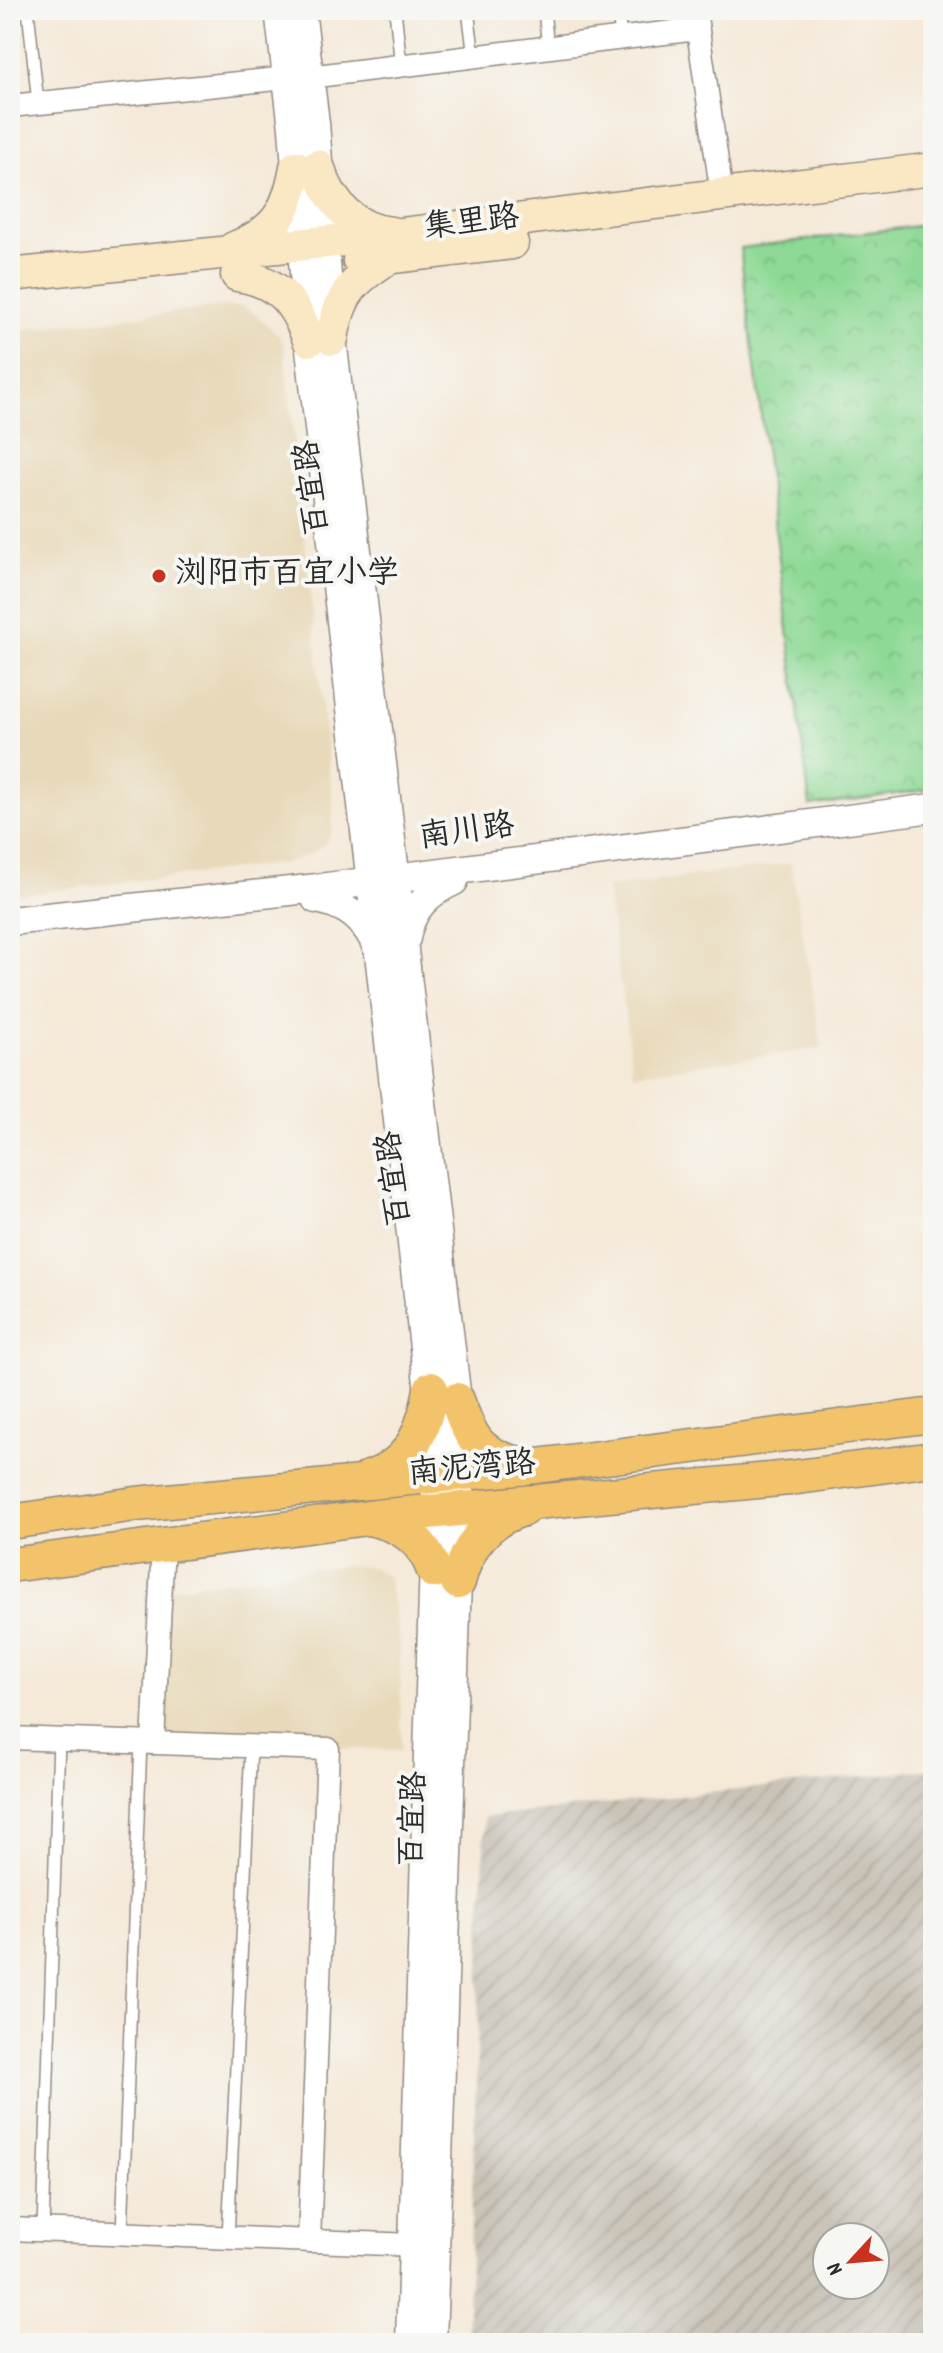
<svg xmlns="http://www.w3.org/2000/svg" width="943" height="2353" viewBox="0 0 943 2353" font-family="Dekko,'LXGW WenKai TC',sans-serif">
<defs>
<pattern id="industrial-furrows" width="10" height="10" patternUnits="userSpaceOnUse" patternTransform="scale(2)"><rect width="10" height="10" fill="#c9c3b8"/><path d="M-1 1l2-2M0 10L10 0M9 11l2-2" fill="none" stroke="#ada89e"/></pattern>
<pattern id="park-crowns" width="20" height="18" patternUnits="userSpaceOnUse" patternTransform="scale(2)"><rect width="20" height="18" fill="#8ed995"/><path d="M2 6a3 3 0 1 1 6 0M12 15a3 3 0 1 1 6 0" fill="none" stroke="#7bba81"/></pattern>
</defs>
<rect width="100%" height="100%" fill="#f6f6f2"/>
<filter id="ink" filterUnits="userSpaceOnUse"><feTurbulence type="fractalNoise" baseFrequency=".0125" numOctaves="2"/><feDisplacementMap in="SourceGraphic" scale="16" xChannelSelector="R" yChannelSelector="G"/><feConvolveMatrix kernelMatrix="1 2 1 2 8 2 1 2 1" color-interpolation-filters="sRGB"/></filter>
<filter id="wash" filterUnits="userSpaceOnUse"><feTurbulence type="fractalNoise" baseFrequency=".006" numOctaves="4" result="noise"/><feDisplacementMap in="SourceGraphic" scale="32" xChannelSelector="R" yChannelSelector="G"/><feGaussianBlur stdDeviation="1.8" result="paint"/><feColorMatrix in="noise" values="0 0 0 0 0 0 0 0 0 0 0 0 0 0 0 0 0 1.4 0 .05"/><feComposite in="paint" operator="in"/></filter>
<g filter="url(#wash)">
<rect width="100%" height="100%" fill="#f5e9d8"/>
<g fill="#e8d9ba">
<path d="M 229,306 L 242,306 L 253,312 L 278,335 L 284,346 L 333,805 L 332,832 L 325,844 L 313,853 L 286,863 L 10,896 L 10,331 Z"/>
<path d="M 791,863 L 822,1048 L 633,1074 L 607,887 Z"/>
<path d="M 350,1565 L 371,1567 L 388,1577 L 400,1641 L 401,1750 L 153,1743 L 161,1589 Z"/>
</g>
<path fill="url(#industrial-furrows)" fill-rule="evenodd" d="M 933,1769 L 933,2343 L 467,2343 L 485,1817 ZM 827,2237 L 875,2237 L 875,2285 L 827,2285 Z"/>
<path fill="url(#park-crowns)" stroke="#5c8260" stroke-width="2" d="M 933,224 L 933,789 L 810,806 L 740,248 Z"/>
</g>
<g filter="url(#ink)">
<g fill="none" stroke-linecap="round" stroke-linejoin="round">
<defs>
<g id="service">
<path d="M 28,10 L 38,103"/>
<path d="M 395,10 L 401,66"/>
<path d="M 468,10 L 474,57"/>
<path d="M 544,10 L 548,48"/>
<path d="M 618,10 L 621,39"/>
<path d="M 43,2230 L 59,1739"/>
<path d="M 122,2233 L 141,1742"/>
<path d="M 228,2238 L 251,1746"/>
</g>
<g id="minor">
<path d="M 695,10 L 722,195"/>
<path d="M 309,77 L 697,29"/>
<path d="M 10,106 L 287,78"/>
<path d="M 10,1738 L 328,1749 L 309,2241"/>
<path d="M 153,1743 L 163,1544"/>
<path d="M 10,2229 L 413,2245"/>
</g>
<g id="tertiary">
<path d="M 279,10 L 293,128 L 309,340 L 437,1462 L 410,2343"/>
<path d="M 301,10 L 315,123 L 332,339 L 457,1400 L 461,1459 L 432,2343"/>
<path d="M 316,899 C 346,904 365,919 377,947"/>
<path d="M 10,921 L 327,887 L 933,808"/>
<path d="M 406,938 C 411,908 428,893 454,881"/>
</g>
<g id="secondary">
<path d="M 318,166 C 329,201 352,229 391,233"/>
<path d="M 234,248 C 277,231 288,211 296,167"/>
<path d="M 359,261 L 512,243"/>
<path d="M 10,275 L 402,234 L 933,169"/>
<path d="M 237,275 C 278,281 295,302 309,340"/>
<path d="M 332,339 C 339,296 352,280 389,258"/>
</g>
<g id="primary">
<path d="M 457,1400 C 470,1437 478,1456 520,1464"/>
<path d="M 369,1478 C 412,1464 424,1429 431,1389"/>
<path d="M 373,1519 C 404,1526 424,1541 434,1571"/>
<path d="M 10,1522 L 136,1504 L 529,1467 L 933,1415"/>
<path d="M 10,1565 L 375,1517 L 790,1478 L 933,1459"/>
<path d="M 458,1582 C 467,1546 486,1520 523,1509"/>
</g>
</defs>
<use href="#service" stroke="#908a82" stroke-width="14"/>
<use href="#minor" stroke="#908a82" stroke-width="25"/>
<use href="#tertiary" stroke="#908a82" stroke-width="31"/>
<use href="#secondary" stroke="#908a82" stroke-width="35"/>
<use href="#primary" stroke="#908a82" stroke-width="37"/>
<use href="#service" stroke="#fff" stroke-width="11"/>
<use href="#minor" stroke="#fff" stroke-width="22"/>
<use href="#tertiary" stroke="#fff" stroke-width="28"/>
<use href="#secondary" stroke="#fae7c3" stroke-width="32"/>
<use href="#primary" stroke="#f2c36a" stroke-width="34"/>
</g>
</g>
<circle fill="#c8321e" stroke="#f6f6f2" stroke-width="3" cx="159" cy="576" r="8"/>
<g text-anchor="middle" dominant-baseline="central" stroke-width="8" stroke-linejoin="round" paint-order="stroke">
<g font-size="32" fill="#2b2b2b" stroke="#f6f6f2">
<text transform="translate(472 225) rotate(-7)">集里路</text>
<text transform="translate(315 487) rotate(-97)">百宜路</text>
<text transform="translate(467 834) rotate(-8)">南川路</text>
<text transform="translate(397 1178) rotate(-97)">百宜路</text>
<text transform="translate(472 1471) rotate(-5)">南泥湾路</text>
<text transform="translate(416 1819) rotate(-88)">百宜路</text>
</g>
<g font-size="32" fill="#2b2b2b" stroke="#f6f6f2" text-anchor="start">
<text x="175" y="576">浏阳市百宜小学</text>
</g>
</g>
<rect width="943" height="2353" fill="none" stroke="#f6f6f2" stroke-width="40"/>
<g transform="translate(851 2261) rotate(244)"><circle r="38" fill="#f6f6f2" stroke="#a5a5a2" stroke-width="2"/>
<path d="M0-6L14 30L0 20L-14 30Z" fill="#c8321e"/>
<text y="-12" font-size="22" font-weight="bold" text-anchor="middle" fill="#2b2b2b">N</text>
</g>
</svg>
